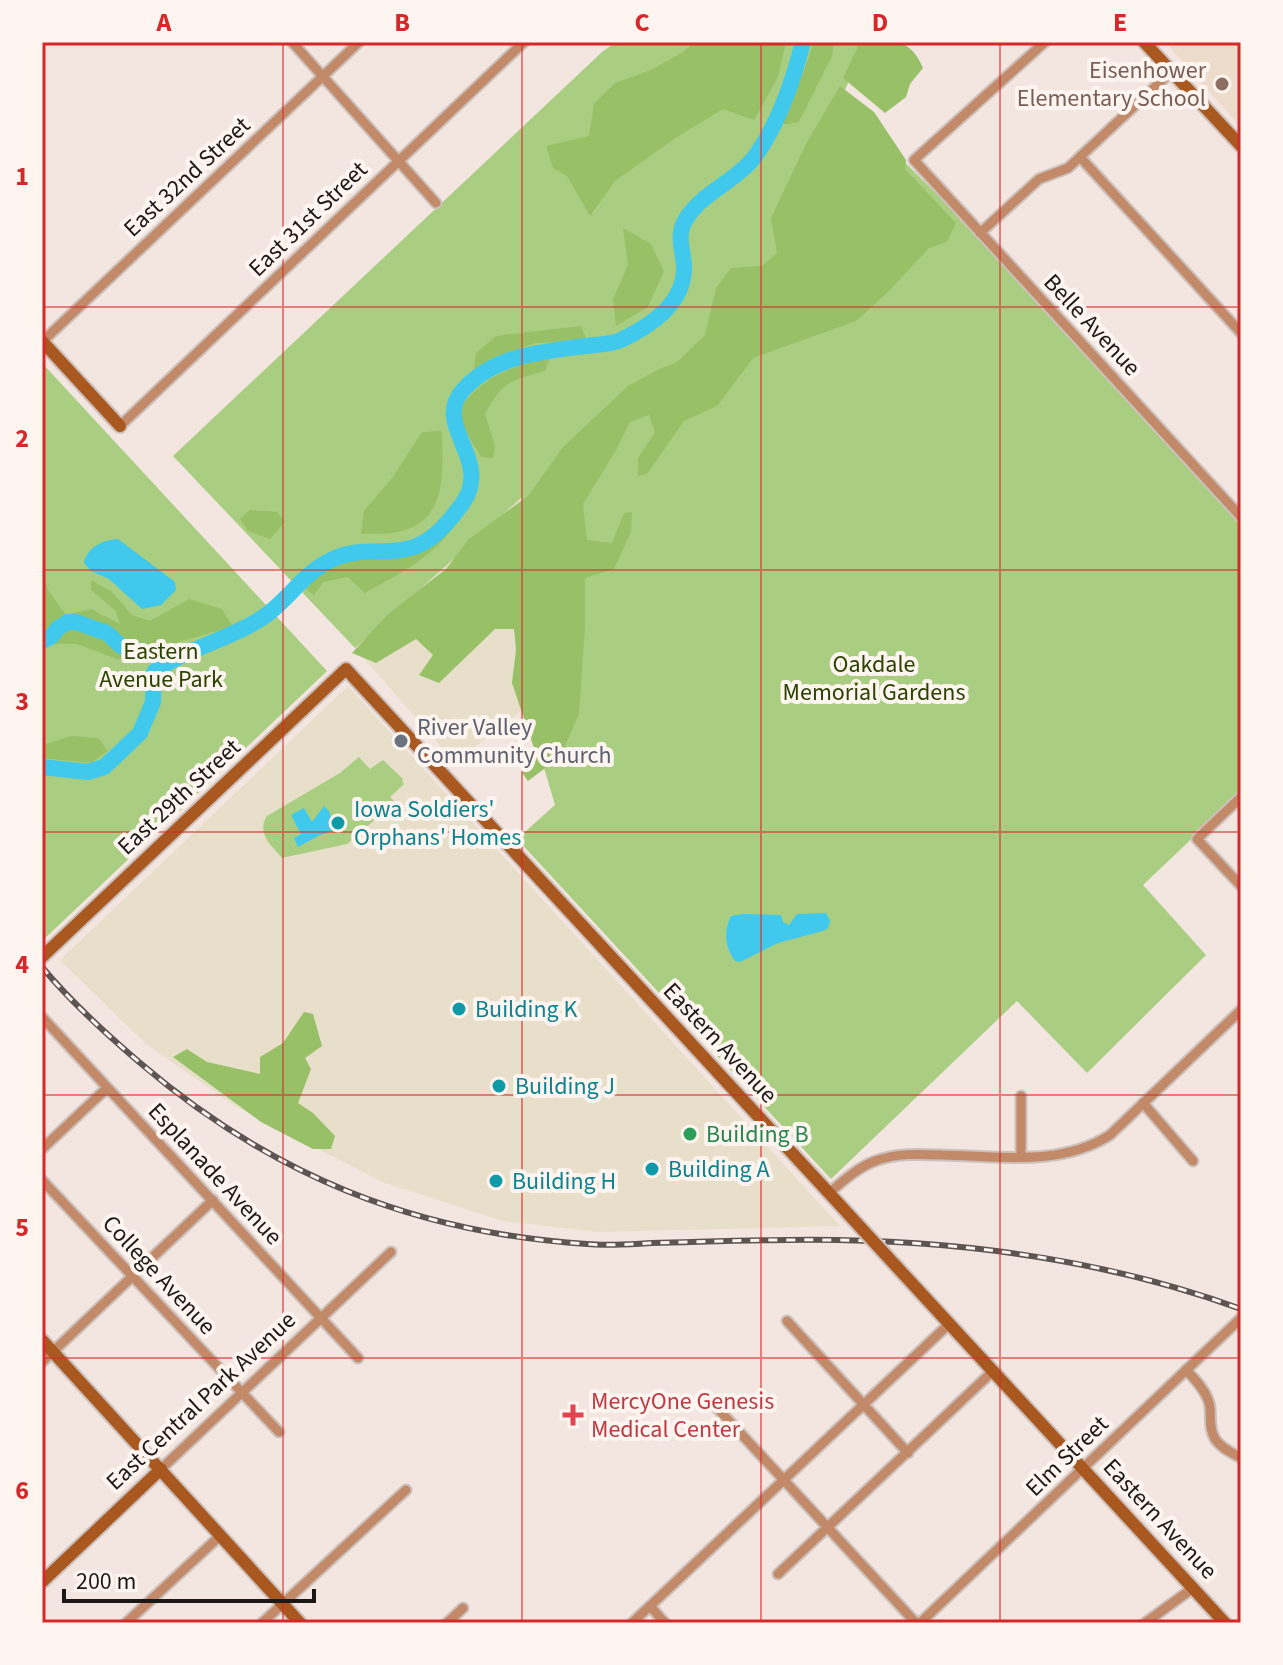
<svg xmlns="http://www.w3.org/2000/svg" width="1283" height="1665" viewBox="0 0 1283 1665" font-family="'Source Sans 3',sans-serif">
<rect width="100%" height="100%" fill="#f3e6e1"/>
<g fill="#e7dfca">
<path d="M 520,497 L 551,531 L 526,707 L 455,763 L 355,648 Z"/>
<path d="M 348,686 L 840,1226 L 597,1232 L 503,1221 L 382,1182 L 235,1106 L 146,1044 L 60,960 Z"/>
</g>
<path fill="#eddccb" d="M 1165,42 L 1241,42 L 1241,127 Z"/>
<g fill="#aace81">
<path d="M 616,42 L 689,42 L 694,48 L 701,42 L 866,42 L 841,99 L 959,216 L 1241,521 L 1241,792 L 1143,885 L 1206,955 L 1087,1073 L 1017,1001 L 831,1179 L 517,839 L 555,805 L 526,707 L 551,531 L 521,498 L 355,648 L 173,456 L 602,52 Z"/>
<path d="M 42,363 L 327,671 L 42,941 Z"/>
<path d="M 359,757 L 370,769 L 383,760 L 403,779 L 402,781 L 404,784 L 390,797 L 395,802 L 347,844 L 282,858 C 271,845 256,833 267,816 L 340,773 Z"/>
</g>
<g fill="#97c067">
<path d="M 695,42 L 786,42 L 778,77 L 754,120 L 723,109 L 677,137 L 615,181 L 590,216 L 567,176 L 553,168 L 546,146 L 589,136 L 594,104 L 615,83 L 651,70 L 683,52 Z"/>
<path d="M 814,42 L 834,42 L 832,56 L 799,122 L 779,125 L 800,81 Z"/>
<path d="M 860,42 C 892,42 909,35 923,68 L 910,84 L 906,97 L 885,113 L 843,78 Z"/>
<path d="M 840,86 L 874,112 L 906,160 L 905,169 L 956,223 L 947,242 L 929,248 L 887,293 L 856,321 L 753,358 L 717,406 L 684,421 L 647,474 L 638,476 L 638,458 L 655,432 L 649,415 L 630,422 L 615,452 L 583,504 L 587,540 L 612,543 L 624,513 L 632,512 L 631,532 L 614,569 L 585,578 L 585,628 L 579,714 L 560,757 L 528,781 L 522,773 L 536,754 L 512,683 L 516,649 L 514,629 L 495,629 L 439,683 L 419,675 L 433,655 L 416,639 L 376,663 L 352,653 L 387,615 L 446,569 L 469,539 L 528,496 L 563,447 L 628,386 L 657,370 L 677,362 L 705,335 L 716,288 L 731,268 L 762,266 L 777,253 L 771,218 L 807,142 Z"/>
<path d="M 623,228 L 651,244 L 664,271 L 648,307 L 616,326 L 613,299 L 628,265 Z"/>
<path d="M 581,326 L 587,341 L 535,343 L 497,357 L 474,369 L 476,353 L 496,336 Z"/>
<path d="M 550,357 L 545,371 C 509,381 503,381 485,414 L 495,446 L 493,458 L 481,457 L 466,432 L 458,410 C 487,373 507,369 550,357 Z"/>
<path d="M 442,431 C 442,467 449,515 406,530 C 393,535 375,533 361,534 L 364,511 L 393,477 L 422,432 Z"/>
<path d="M 250,510 L 277,512 L 285,522 L 270,539 L 248,531 L 240,519 Z"/>
<path d="M 459,520 C 435,556 403,572 365,593 L 348,577 L 323,582 L 314,595 L 306,589 C 310,583 316,574 322,570 C 353,547 393,565 425,547 C 438,539 445,525 459,520 Z"/>
<path d="M 42,571 L 48,590 L 66,615 L 91,609 L 120,624 L 116,611 L 91,590 L 91,580 L 111,591 L 132,615 L 150,621 L 189,599 L 222,609 L 233,627 L 163,646 L 143,661 L 117,659 L 77,644 L 42,643 Z"/>
<path d="M 71,736 L 98,738 L 108,751 L 91,763 L 42,758 L 45,744 Z"/>
<path d="M 304,1012 L 313,1014 L 322,1046 L 305,1058 L 311,1069 L 298,1103 L 313,1113 L 335,1136 L 331,1149 L 313,1149 L 261,1122 L 173,1057 L 187,1049 L 207,1062 L 260,1074 L 260,1057 L 283,1043 Z"/>
</g>
<g fill="#40c9ed">
<path d="M 118,539 L 175,582 L 176,590 L 161,605 L 142,609 L 109,579 L 91,571 L 84,563 C 87,547 103,540 118,539 Z"/>
<path d="M 324,806 L 329,811 L 336,830 L 320,835 L 298,847 L 294,838 L 301,834 L 291,815 L 304,808 L 312,822 Z"/>
<path d="M 826,913 L 830,921 L 828,928 L 823,931 L 778,943 L 740,962 L 735,961 C 725,947 723,932 731,916 L 743,914 L 781,915 L 783,922 L 789,925 L 797,914 Z"/>
</g>
<g fill="none" stroke-linecap="round" stroke-linejoin="round">
<g stroke="#40c9ed" stroke-width="16">
<path d="M 42,641 L 52,636 L 58,628 L 68,622 L 76,622 L 107,633 L 121,646 L 171,659"/>
<path d="M 42,767 L 88,772 L 104,767 L 115,757 L 140,733 L 153,702 L 154,672 C 186,648 227,641 262,618 C 287,602 303,573 331,560 C 362,545 388,556 414,547 C 432,541 448,523 459,508 C 498,461 430,427 463,390 C 494,355 541,352 585,346 C 597,344 610,345 621,340 C 650,326 685,304 684,266 C 683,250 676,234 686,219 C 702,193 734,182 753,159 C 778,126 793,81 803,42"/>
</g>
<defs>
<g id="street">
<path d="M 292,42 L 436,203"/>
<path d="M 1045,42 L 914,160 L 1241,517"/>
<path d="M 1080,157 L 1241,333"/>
<path d="M 980,233 L 1039,179 L 1068,168 L 1172,71"/>
<path d="M 43,341 L 359,42"/>
<path d="M 120,426 L 524,42"/>
<path d="M 1241,797 L 1197,839 L 1241,886"/>
<path d="M 42,1017 L 358,1358"/>
<path d="M 1143,1103 L 1193,1161"/>
<path d="M 42,1149 L 107,1088"/>
<path d="M 1021,1156 L 1021,1096"/>
<path d="M 42,1180 L 279,1432"/>
<path d="M 829,1193 C 843,1181 857,1168 875,1161 C 896,1153 919,1154 942,1155 C 999,1156 1060,1167 1110,1135 L 1241,1010"/>
<path d="M 787,1321 L 908,1453"/>
<path d="M 42,1362 L 213,1200"/>
<path d="M 1186,1370 C 1196,1380 1209,1394 1210,1408 C 1211,1419 1209,1429 1215,1439 C 1221,1448 1232,1453 1241,1458"/>
<path d="M 707,1397 L 916,1623"/>
<path d="M 161,1469 L 391,1252"/>
<path d="M 778,1574 L 993,1371"/>
<path d="M 650,1606 L 665,1623"/>
<path d="M 126,1623 L 221,1535"/>
<path d="M 262,1623 L 406,1490"/>
<path d="M 447,1623 L 463,1608"/>
<path d="M 632,1623 L 949,1324"/>
<path d="M 920,1623 L 1241,1318"/>
<path d="M 1145,1623 L 1193,1588"/>
</g>
<g id="secondary">
<path d="M 1144,42 L 1241,146"/>
<path d="M 42,341 L 120,426"/>
<path d="M 42,957 L 346,669 L 840,1205"/>
<path d="M 896,1266 L 1225,1623"/>
<path d="M 42,1340 L 300,1623"/>
<path d="M 42,1582 L 161,1469"/>
</g>
</defs>
<use href="#street" stroke="#ccc1bc" stroke-width="13"/>
<use href="#secondary" stroke="#ccc1bc" stroke-width="16"/>
<use href="#street" stroke="#c28a68" stroke-width="9"/>
<use href="#secondary" stroke="#a95820" stroke-width="12"/>
<defs>
<path id="rail" d="M 42,967 C 71,1002 105,1033 139,1062 C 271,1175 414,1233 587,1244 C 609,1246 631,1244 652,1243 C 698,1242 743,1240 788,1240 C 942,1238 1096,1256 1241,1309"/>
</defs>
<use href="#rail" stroke="#5c5552" stroke-width="6"/>
<use href="#rail" stroke="#fef4f0" stroke-width="3" stroke-dasharray="9" stroke-linecap="butt"/>
<defs>
<path id="secondary-bridge" d="M 840,1205 L 896,1266"/>
</defs>
<use href="#secondary-bridge" stroke="#ccc1bc" stroke-width="16" stroke-linecap="butt"/>
<use href="#secondary-bridge" stroke="#a95820" stroke-width="12"/>
</g>
<path fill="none" stroke="#d62828" stroke-width="2" stroke-opacity="0.55" d="M 283,42 L 283,1623M 522,42 L 522,1623M 761,42 L 761,1623M 1000,42 L 1000,1623M 42,307 L 1241,307M 42,570 L 1241,570M 42,832 L 1241,832M 42,1095 L 1241,1095M 42,1358 L 1241,1358"/>
<circle fill="#8d6e63" stroke="#fef4f0" stroke-width="3" cx="1222" cy="84" r="8"/>
<circle fill="#6b7280" stroke="#fef4f0" stroke-width="3" cx="401" cy="741" r="8"/>
<g fill="#0f9aa8" stroke="#fef4f0" stroke-width="3">
<circle cx="338" cy="823" r="8"/>
<circle cx="459" cy="1009" r="8"/>
<circle cx="499" cy="1086" r="8"/>
<circle cx="652" cy="1169" r="8"/>
<circle cx="496" cy="1181" r="8"/>
</g>
<circle fill="#2e9e5b" stroke="#fef4f0" stroke-width="3" cx="690" cy="1134" r="8"/>
<path fill="#e0444e" stroke="#fef4f0" stroke-width="3" d="M569 1403h8v8h8v8h-8v8h-8v-8h-8v-8h8z"/>
<g text-anchor="middle" dominant-baseline="central" stroke-width="8" stroke-linejoin="round" paint-order="stroke">
<g font-size="24" fill="#785e54" stroke="#fef4f0" text-anchor="end">
<text x="1206" y="70">Eisenhower<tspan x="1206" dy="28">Elementary School</tspan></text>
</g>
<g font-size="24" fill="#1c1816" stroke="#fef4f0">
<text transform="translate(187 177) rotate(-43)">East 32nd Street</text>
<text transform="translate(308 219) rotate(-44)">East 31st Street</text>
<text transform="translate(1092 325) rotate(47)">Belle Avenue</text>
<text transform="translate(179 797) rotate(-43)">East 29th Street</text>
<text transform="translate(720 1043) rotate(47)">Eastern Avenue</text>
<text transform="translate(215 1174) rotate(47)">Esplanade Avenue</text>
<text transform="translate(159 1275) rotate(47)">College Avenue</text>
<text transform="translate(201 1401) rotate(-43)">East Central Park Avenue</text>
<text transform="translate(1067 1456) rotate(-44)">Elm Street</text>
<text transform="translate(1160 1519) rotate(47)">Eastern Avenue</text>
</g>
<g font-size="24" fill="#2a4300" stroke="#fef4f0">
<text x="161" y="651">Eastern<tspan x="161" dy="28">Avenue Park</tspan></text>
<text x="874" y="664">Oakdale<tspan x="874" dy="28">Memorial Gardens</tspan></text>
</g>
<g font-size="24" fill="#5b616d" stroke="#fef4f0" text-anchor="start">
<text x="417" y="727">River Valley<tspan x="417" dy="28">Community Church</tspan></text>
</g>
<g font-size="24" fill="#0d838f" stroke="#fef4f0" text-anchor="start">
<text x="354" y="809">Iowa Soldiers'<tspan x="354" dy="28">Orphans' Homes</tspan></text>
<text x="475" y="1009">Building K</text>
<text x="515" y="1086">Building J</text>
<text x="668" y="1169">Building A</text>
<text x="512" y="1181">Building H</text>
</g>
<g font-size="24" fill="#27864d" stroke="#fef4f0" text-anchor="start">
<text x="706" y="1134">Building B</text>
</g>
<g font-size="24" fill="#be3a42" stroke="#fef4f0" text-anchor="start">
<text x="591" y="1401">MercyOne Genesis<tspan x="591" dy="28">Medical Center</tspan></text>
</g>
</g>
<rect width="1283" height="1665" fill="none" stroke="#fef4f0" stroke-width="88"/>
<path d="M64 1589v12h250v-12" fill="none" stroke="#1c1816" stroke-width="4"/>
<text x="76" y="1589" font-size="24" fill="#1c1816" stroke="#fef4f0" stroke-width="6" paint-order="stroke">200 m</text>
<rect x="44" y="44" width="1195" height="1577" fill="none" stroke="#d62828" stroke-width="3"/>
<g font-size="26" text-anchor="middle" font-weight="bold" fill="#d62828">
<text x="164" y="31">A</text>
<text x="402" y="31">B</text>
<text x="642" y="31">C</text>
<text x="880" y="31">D</text>
<text x="1120" y="31">E</text>
<text x="22" y="185">1</text>
<text x="22" y="447">2</text>
<text x="22" y="710">3</text>
<text x="22" y="973">4</text>
<text x="22" y="1236">5</text>
<text x="22" y="1499">6</text>
</g>
</svg>
